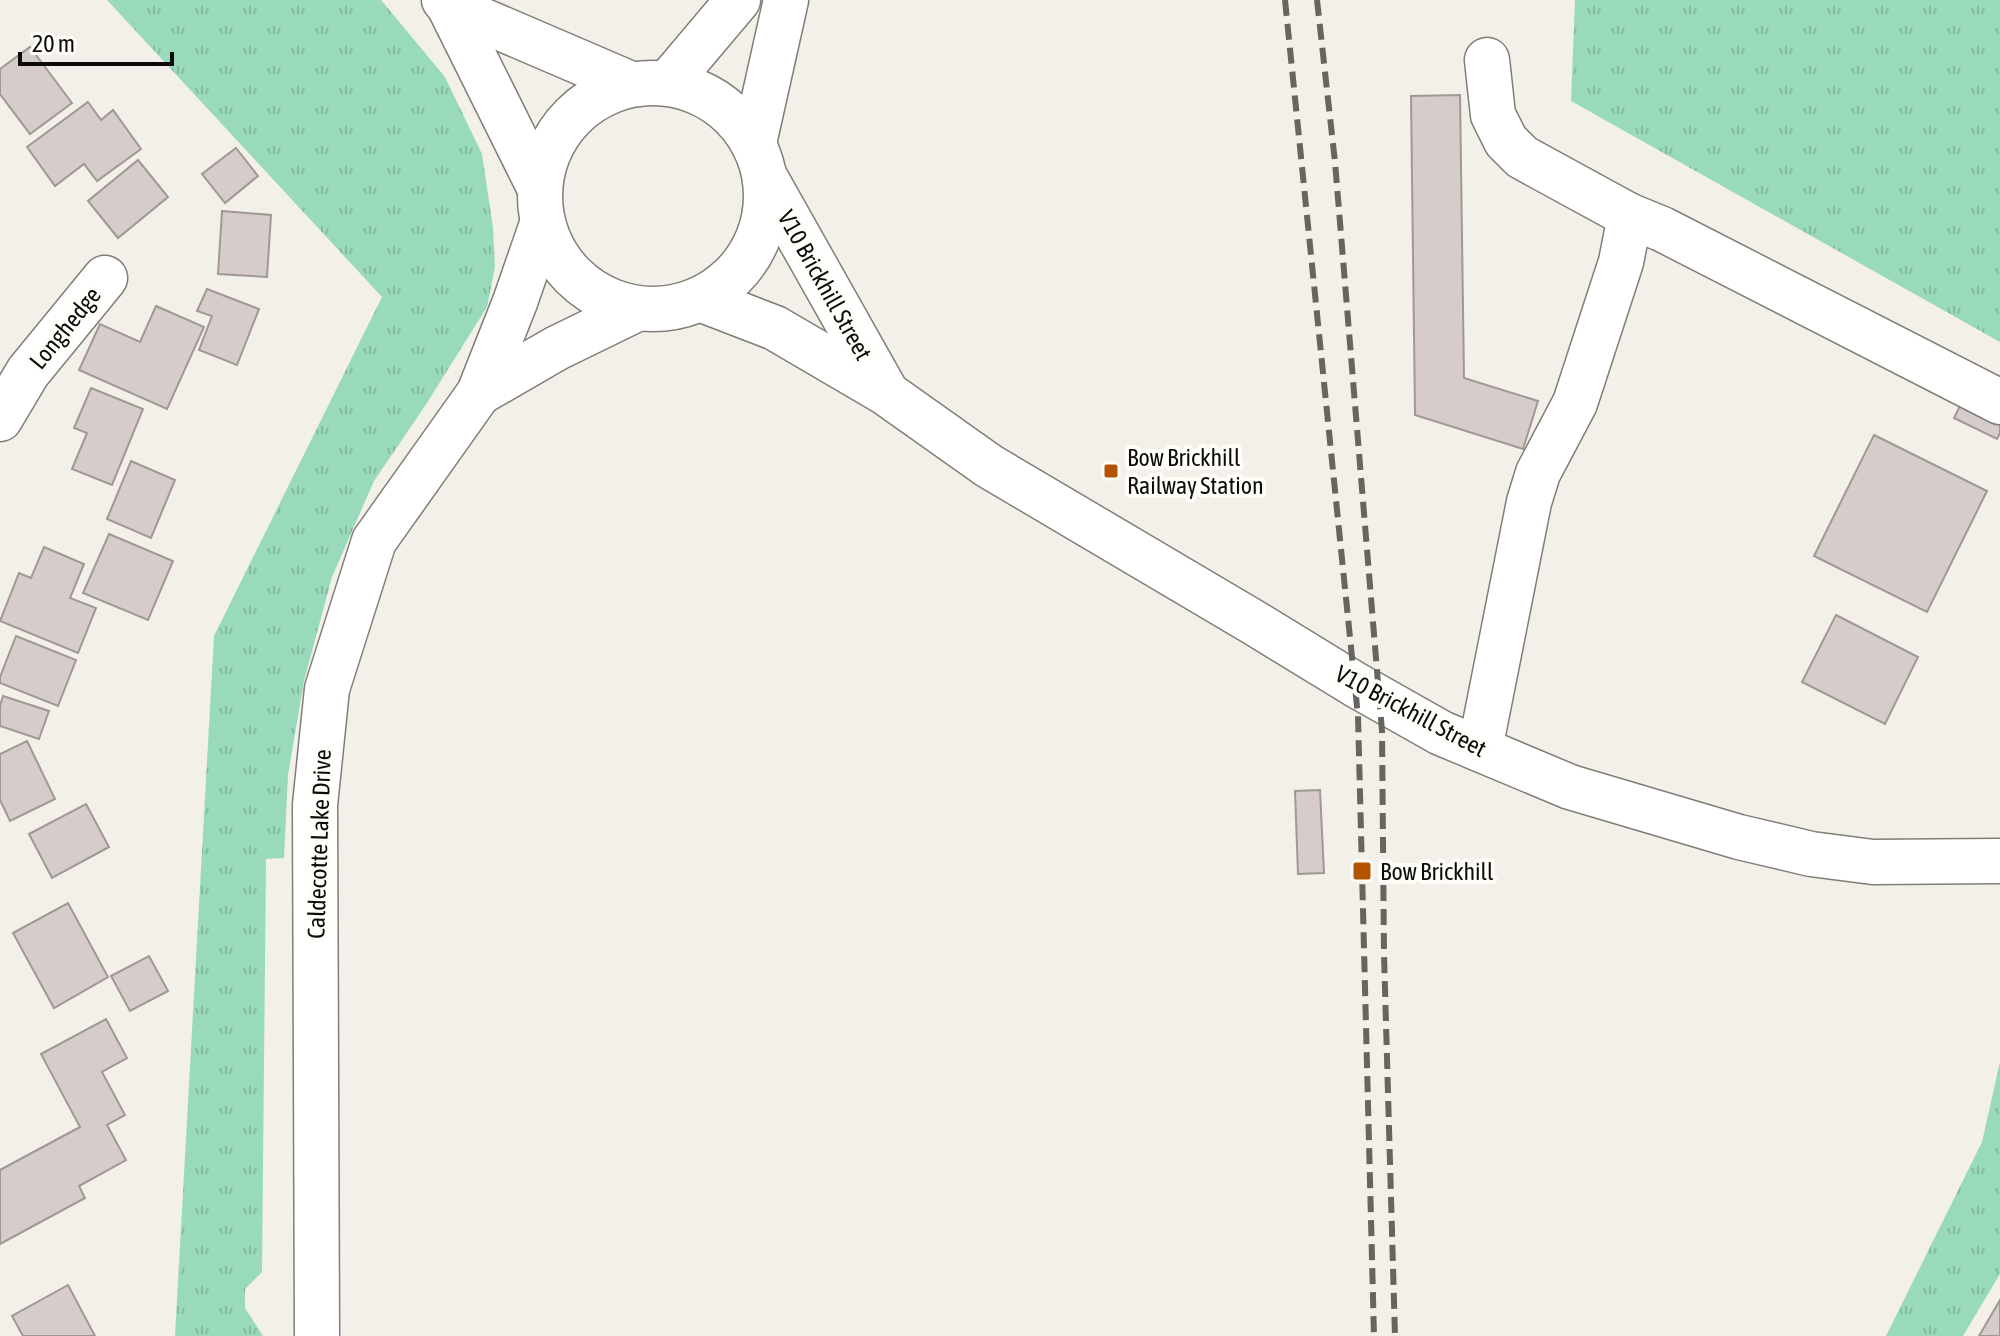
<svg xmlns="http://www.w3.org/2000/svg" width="2000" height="1336" viewBox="0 0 2000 1336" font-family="'Asap Condensed',sans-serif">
<defs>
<pattern id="grass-tufts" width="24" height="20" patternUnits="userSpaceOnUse" patternTransform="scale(2)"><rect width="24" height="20" fill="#99dabc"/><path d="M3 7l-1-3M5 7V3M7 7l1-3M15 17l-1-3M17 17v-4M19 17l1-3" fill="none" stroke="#83baa0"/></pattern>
</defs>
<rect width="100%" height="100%" fill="#f2f0e8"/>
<g fill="url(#grass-tufts)">
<path d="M 107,0 L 381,0 L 445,77 L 482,154 L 493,228 L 495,267 L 487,307 L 425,406 L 374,481 L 332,577 L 304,681 L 288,775 L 284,858 L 266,859 L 262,1272 L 245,1289 L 245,1308 L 263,1336 L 175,1336 L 214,636 L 382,297 Z"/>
<path d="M 1575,0 L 2000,0 L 2000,342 L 1571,101 Z"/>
<path d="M 2000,1062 L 2000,1274 L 1963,1336 L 1886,1336 L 1982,1142 Z"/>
</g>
<g fill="#d6ccca" stroke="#a19896" stroke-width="2">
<path d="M 30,47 L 72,103 L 30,134 L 0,94 L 0,69 Z"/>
<path d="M 1460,95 L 1464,378 L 1538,401 L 1523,449 L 1415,415 L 1411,96 Z"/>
<path d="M 88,102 L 101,120 L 113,110 L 141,149 L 97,181 L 84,164 L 55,186 L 27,147 Z"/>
<path d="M 236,148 L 258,176 L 225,203 L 202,174 Z"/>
<path d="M 138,160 L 168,197 L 118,238 L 88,201 Z"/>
<path d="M 222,211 L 271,215 L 267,277 L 218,274 Z"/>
<path d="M 207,289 L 259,309 L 237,365 L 199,350 L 212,316 L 197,311 Z"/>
<path d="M 156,306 L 204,327 L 167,409 L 79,370 L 100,324 L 140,342 Z"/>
<path d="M 1975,375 L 2000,387 L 2000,433 L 1997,439 L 1954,418 Z"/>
<path d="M 91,388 L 143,409 L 112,485 L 72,469 L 87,433 L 74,428 Z"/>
<path d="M 1874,435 L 1987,491 L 1927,612 L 1814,556 Z"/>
<path d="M 131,461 L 175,480 L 151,538 L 107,519 Z"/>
<path d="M 109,534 L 173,561 L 148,620 L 83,593 Z"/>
<path d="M 44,547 L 84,564 L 70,598 L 96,608 L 78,653 L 0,621 L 19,573 L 31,578 Z"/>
<path d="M 1836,615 L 1918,657 L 1885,724 L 1802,682 Z"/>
<path d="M 16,636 L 76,660 L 58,706 L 0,683 L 0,677 Z"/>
<path d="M 3,696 L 49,711 L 39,739 L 0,726 L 0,706 Z"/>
<path d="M 27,741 L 55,799 L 10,821 L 0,800 L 0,754 Z"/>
<path d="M 1320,790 L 1324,873 L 1298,874 L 1295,791 Z"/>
<path d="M 86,804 L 109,847 L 52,878 L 29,834 Z"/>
<path d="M 68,903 L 108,977 L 54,1008 L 13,933 Z"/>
<path d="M 149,956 L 168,991 L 130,1011 L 111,976 Z"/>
<path d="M 106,1019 L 127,1058 L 102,1072 L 125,1115 L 107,1125 L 126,1160 L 79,1186 L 85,1198 L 0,1244 L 0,1170 L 80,1127 L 41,1054 Z"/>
<path d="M 68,1285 L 95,1336 L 23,1336 L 12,1316 Z"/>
<path d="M 2000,1300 L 2000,1336 L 1979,1336 Z"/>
</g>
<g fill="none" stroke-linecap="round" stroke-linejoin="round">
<defs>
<g id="minor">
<path d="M 444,0 L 449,6 L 540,189"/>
<path d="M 449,6 L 631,84"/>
<path d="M 668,83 L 738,0"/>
<circle cx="653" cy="196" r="113"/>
<path d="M 754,143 L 786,0"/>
<path d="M 765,177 L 885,390"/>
<path d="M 1630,216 L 1662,229 L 2000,402"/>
<path d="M 700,299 L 775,328 L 886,393 L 989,466 L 1253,622 L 1356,685 L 1441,733 L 1570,787 L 1739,837 L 1811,854 L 1873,862 L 1998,861"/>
<path d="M 479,393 L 557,348 L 637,309"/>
<path d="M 0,419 L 28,372 L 105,278"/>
<path d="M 1480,749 L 1529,502 L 1538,473 L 1575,403 L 1621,262 L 1630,216 L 1522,157 L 1506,141 L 1493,115 L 1487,60"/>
<path d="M 317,1336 L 315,805 L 327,689 L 374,541 L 479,393 L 515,302 L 542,224"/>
</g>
</defs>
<use href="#minor" stroke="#807e76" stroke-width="47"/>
<use href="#minor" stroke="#fff" stroke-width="44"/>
<g stroke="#666560" stroke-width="6" stroke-dasharray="16 8" stroke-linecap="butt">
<path d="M 1285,0 L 1358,716 L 1374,1336"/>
<path d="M 1317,0 L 1335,162 L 1382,731 L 1384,954 L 1395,1336"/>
</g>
</g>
<g fill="#b25400" stroke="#fffdf8" stroke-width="3">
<rect x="1103" y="463" width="16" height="16" rx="4"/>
<rect x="1352" y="861" width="20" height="20" rx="4"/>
</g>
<g text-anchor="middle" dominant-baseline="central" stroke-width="8" stroke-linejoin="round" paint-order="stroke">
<g font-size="24" fill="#0c0b09" stroke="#fffdf8">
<text transform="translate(825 285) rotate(61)">V10 Brickhill Street</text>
<text transform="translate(65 328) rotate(-51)">Longhedge</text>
<text transform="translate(1411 711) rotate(28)">V10 Brickhill Street</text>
<text transform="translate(319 844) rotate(-88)">Caldecotte Lake Drive</text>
</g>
<g font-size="24" fill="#0c0b09" stroke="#fffdf8" text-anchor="start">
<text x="1127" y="457">Bow Brickhill<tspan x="1127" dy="28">Railway Station</tspan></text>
<text x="1380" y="871">Bow Brickhill</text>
</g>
</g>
<path d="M20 52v12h152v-12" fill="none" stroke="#0c0b09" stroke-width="4"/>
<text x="32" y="52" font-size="24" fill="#0c0b09" stroke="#fffdf8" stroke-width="6" paint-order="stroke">20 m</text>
</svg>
